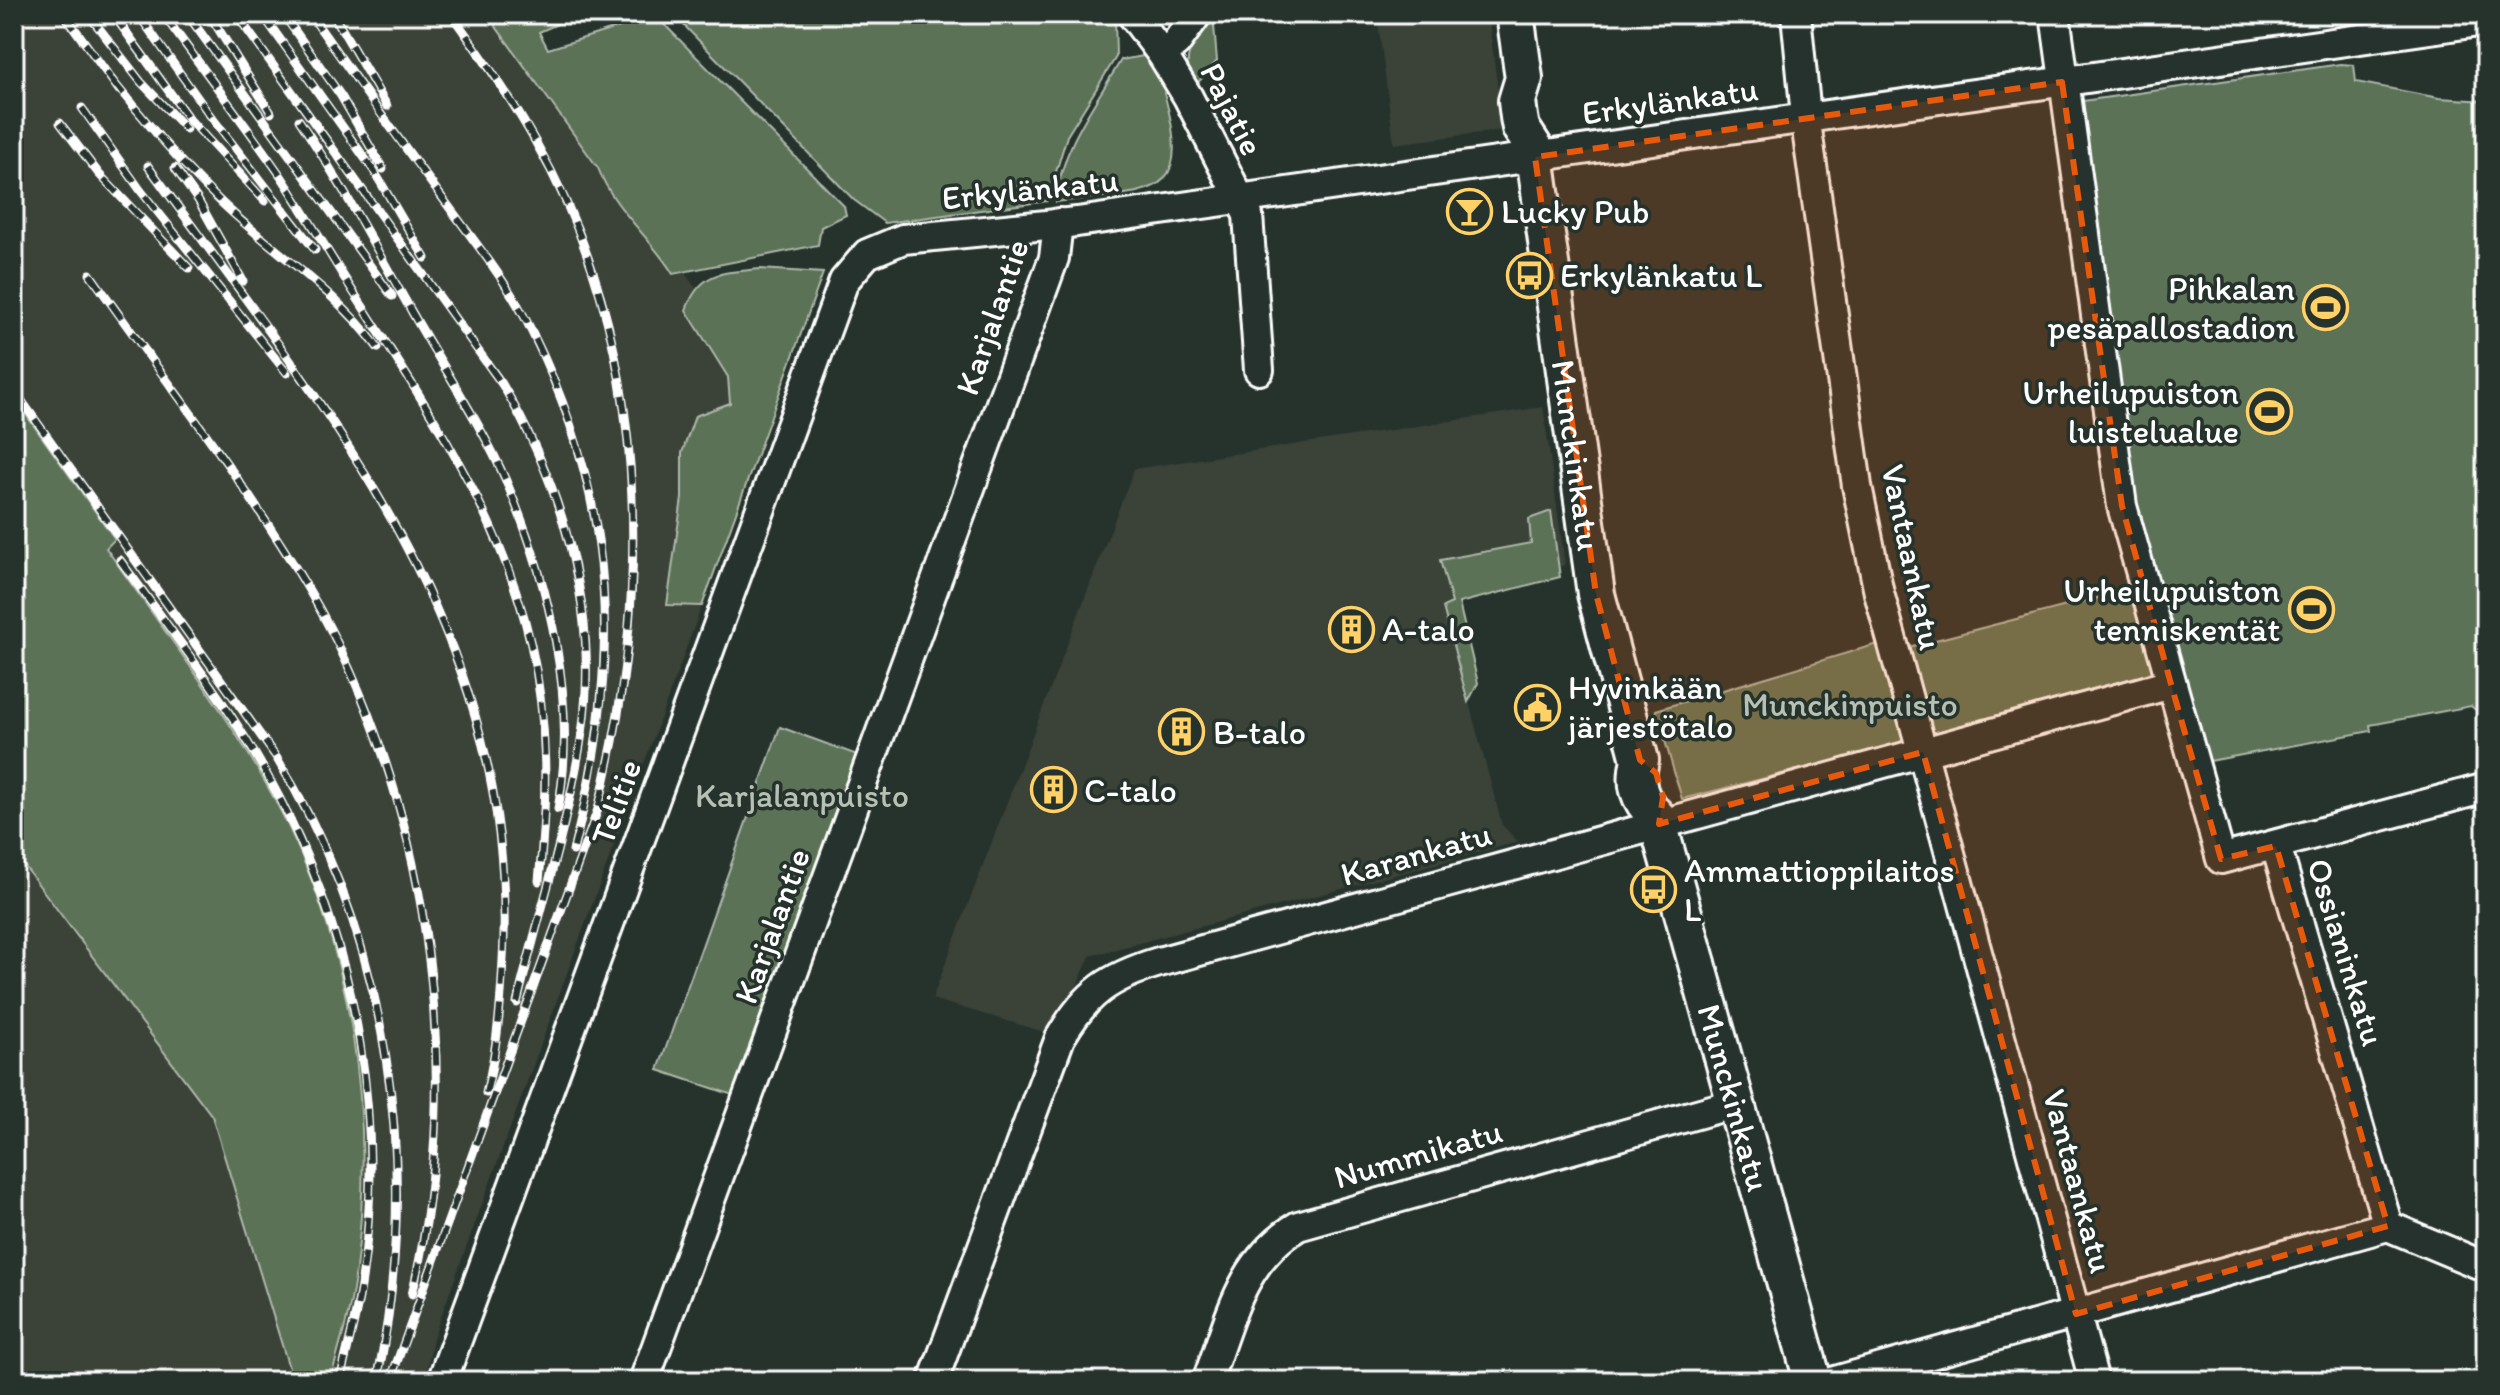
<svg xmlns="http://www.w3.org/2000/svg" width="2500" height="1395" viewBox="0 0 2500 1395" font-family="Itim,sans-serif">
<rect width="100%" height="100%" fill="#26332d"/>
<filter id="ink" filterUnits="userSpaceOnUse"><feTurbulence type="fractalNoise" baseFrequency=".0125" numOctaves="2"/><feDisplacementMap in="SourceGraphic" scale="16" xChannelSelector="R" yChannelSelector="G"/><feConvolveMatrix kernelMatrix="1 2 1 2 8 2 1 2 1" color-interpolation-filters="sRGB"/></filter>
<g filter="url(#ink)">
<g fill="#3b4339">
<path d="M 14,14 L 498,14 L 777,401 L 433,1338 L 425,1381 L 14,1381 Z"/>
<path d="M 1377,14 L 1488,14 L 1503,130 L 1394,144 Z"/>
<path d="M 1543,407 L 1565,565 L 1449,590 L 1452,603 L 1443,607 L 1502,825 L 1518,842 L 1090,956 L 1055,1035 L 932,999 L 1134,469 Z"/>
</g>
<g fill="#5c7257" stroke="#aeb8ab" stroke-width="2">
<path d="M 495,14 L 580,14 L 539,32 L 548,49 L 620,27 L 622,14 L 654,14 L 844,206 L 846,215 L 821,227 L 818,245 L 673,274 C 650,236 614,210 598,168 L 489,17 Z"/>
<path d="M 673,14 L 1115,14 L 1116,57 L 1067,136 L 1047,201 L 885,223 L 854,200 Z"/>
<path d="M 1209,14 L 1213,14 L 1217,61 L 1195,86 C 1176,53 1199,44 1209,14 Z"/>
<path d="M 1149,55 L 1172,92 L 1164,93 C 1196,206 1147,189 1056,202 C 1061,147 1094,106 1121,60 Z"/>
<path d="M 2341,64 L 2354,65 L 2356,82 L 2439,98 L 2486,101 L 2486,719 L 2471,706 L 2370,725 L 2371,731 L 2204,762 L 2130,504 L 2077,108 L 2083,101 Z"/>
<path d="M 760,269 L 823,273 L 702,606 L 667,605 L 682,498 L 682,453 L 695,416 L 730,403 L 728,377 L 686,310 C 701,270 722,273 760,269 Z"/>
<path d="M 14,398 L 115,539 L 106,548 C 163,630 227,711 275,800 C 351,942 376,1109 356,1269 C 352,1307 340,1344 330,1381 L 293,1381 L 212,1116 L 14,852 Z"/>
<path d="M 1551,511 L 1560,577 L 1459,603 L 1478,683 L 1468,702 L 1443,607 L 1452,603 L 1440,560 L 1531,543 L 1529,519 Z"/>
<path d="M 2136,588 L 2157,666 L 2142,680 L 1932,736 L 1901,649 Z"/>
<path d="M 1884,642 L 1908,727 L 1903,740 L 1893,746 L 1682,799 L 1656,710 Z"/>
<path d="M 780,727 L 863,757 L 739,1097 L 658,1070 Z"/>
</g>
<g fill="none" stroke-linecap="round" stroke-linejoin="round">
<defs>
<g id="minor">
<path d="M 1132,14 L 1162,54 L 1188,97 L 1248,215 L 1259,370"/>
<path d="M 1796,14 L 1808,137 L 1857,486 L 1879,593 L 2094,1381"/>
<path d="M 2055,14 L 2122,506 L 2221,859 L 2486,788"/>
<path d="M 1162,54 L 1176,43 L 1197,14"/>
<path d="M 2276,846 L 2388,1226"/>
<path d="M 442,1381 L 844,281 L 867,254 L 903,239 L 1077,222 L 2486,21"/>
<path d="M 644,1381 L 1054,258 L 1058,223"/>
<path d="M 933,1381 L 1060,1038 C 1086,993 1109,977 1159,962 L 2171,684"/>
<path d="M 1207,1381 C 1230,1321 1240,1261 1298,1226 L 1736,1103"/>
<path d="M 1835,1381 L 2388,1226 L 2486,1267"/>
</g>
<g id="major">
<path id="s1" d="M 1515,14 L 1524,78 L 1517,101 L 1519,117 L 1521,128 L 1534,148 L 1596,594 L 1640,760 C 1634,784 1638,799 1656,816 L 1813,1381"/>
</g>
</defs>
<use href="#minor" stroke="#fff" stroke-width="34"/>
<use href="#major" stroke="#fff" stroke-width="42"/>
<use href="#minor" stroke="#26332d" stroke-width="28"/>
<use href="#major" stroke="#26332d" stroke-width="36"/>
<defs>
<g id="rail">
<path d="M 64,14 L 119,90"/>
<path d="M 88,14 L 141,82 L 186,129"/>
<path d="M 113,14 L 189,119 L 265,201"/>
<path d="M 138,14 L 209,114 L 315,250"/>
<path d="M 163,14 C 202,68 243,121 281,176 C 310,220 336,266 365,310 C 433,416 503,521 531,645 C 549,724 547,801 539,881"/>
<path d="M 187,14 L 392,296"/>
<path d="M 209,14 L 271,113"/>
<path d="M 236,14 L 502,384 C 562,485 598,608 583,726 C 570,820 539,912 517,1003"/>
<path d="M 262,14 L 374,171 L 425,258"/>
<path d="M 283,14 L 341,96 L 383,169"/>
<path d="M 310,14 C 353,75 396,136 441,196 C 473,240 509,283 532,332 C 618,507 622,665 573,851"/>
<path d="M 333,14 L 387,106"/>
<path d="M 112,80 C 147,123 182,165 222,203 C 273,252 336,290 378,348"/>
<path d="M 82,108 L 141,191 L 287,373"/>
<path d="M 299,120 C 341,182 376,249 413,314 C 444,369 482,425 507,483 C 549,583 578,700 558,809"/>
<path d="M 60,123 L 99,174 L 189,268"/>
<path d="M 148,166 C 322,405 511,624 504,937 C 502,988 499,1043 486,1093"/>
<path d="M 175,168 L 198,200 L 243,281"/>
<path d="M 90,274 C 164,379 245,481 310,592 C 427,793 467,1068 412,1294"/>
<path d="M 14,390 L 276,757 C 391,942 421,1169 377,1381"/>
<path d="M 120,560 C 179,642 243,722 287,813 C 358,958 386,1126 361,1286 C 356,1318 347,1349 340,1381"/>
<path d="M 390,1381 L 598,809 C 653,590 650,341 535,141 C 510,96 481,55 451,14"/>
</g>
</defs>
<use href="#rail" stroke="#fff" stroke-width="9"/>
<use href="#rail" stroke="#26332d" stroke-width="6" stroke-dasharray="18" stroke-linecap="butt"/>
</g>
</g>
<path fill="#e8590c" fill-opacity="0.2" stroke="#e8590c" stroke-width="6" stroke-dasharray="16 10" stroke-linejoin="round" d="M 2062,82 L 2122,506 L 2171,684 L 2221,859 L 2276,846 L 2388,1226 L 2076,1314 L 1923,752 L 1659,824 L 1663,797 L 1656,773 L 1640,760 L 1596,594 L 1535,157 Z"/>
<defs>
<symbol id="bar-ring" viewBox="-11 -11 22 22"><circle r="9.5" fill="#26332d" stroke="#ffd166" stroke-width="1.5"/><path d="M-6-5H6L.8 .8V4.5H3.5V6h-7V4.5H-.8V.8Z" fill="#ffd166"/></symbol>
<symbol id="bus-ring" viewBox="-11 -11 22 22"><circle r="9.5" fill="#26332d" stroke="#ffd166" stroke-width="1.5"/><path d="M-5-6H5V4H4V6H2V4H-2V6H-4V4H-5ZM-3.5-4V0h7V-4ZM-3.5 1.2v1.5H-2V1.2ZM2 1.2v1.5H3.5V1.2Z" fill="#ffd166"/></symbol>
<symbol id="stadium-ring" viewBox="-11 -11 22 22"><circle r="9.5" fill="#26332d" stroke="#ffd166" stroke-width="1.5"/><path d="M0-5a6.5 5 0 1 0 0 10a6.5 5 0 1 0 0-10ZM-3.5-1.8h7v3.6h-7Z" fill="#ffd166"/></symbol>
<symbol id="building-ring" viewBox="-11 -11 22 22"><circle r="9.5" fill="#26332d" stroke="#ffd166" stroke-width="1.5"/><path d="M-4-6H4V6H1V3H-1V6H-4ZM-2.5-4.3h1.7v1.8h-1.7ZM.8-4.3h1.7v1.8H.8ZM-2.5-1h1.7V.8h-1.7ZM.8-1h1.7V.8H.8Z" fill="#ffd166"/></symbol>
<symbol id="civic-ring" viewBox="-11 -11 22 22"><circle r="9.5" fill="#26332d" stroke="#ffd166" stroke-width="1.5"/><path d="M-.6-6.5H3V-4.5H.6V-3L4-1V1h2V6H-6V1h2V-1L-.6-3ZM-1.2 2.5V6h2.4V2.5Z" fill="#ffd166"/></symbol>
</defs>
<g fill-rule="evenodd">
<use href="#bar-ring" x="1444" y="186" width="51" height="51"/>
<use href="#bus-ring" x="1504" y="250" width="51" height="51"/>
<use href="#stadium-ring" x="2300" y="282" width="51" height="51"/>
<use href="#stadium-ring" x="2244" y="386" width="51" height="51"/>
<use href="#stadium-ring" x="2286" y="584" width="51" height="51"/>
<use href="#building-ring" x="1326" y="604" width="51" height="51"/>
<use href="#civic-ring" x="1512" y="682" width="51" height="51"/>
<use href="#building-ring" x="1156" y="706" width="51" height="51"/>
<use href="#building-ring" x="1028" y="764" width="51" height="51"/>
<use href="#bus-ring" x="1628" y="864" width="51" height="51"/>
</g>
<g text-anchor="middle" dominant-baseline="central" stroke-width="7" stroke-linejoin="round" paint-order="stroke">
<g font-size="34" fill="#fff" stroke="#26332d">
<text transform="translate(1670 101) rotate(-8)">Erkylänkatu</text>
<text transform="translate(1232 109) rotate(63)">Pajatie</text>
<text transform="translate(1030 189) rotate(-6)">Erkylänkatu</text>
<text transform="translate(992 317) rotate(-71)">Karjalantie</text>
<text stroke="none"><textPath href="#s1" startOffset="450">Munckinkatu</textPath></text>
<text transform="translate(1912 557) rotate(78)">Vantaankatu</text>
<text transform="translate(616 802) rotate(-70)">Telitie</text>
<text transform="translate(1416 854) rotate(-16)">Karankatu</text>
<text transform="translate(772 926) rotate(-70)">Karjalantie</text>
<text transform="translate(2346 952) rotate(73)">Ossianinkatu</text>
<text stroke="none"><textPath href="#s1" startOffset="1116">Munckinkatu</textPath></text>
<text transform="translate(1418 1154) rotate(-16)">Nummikatu</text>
<text transform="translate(2078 1181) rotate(75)">Vantaankatu</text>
</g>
<g font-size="34" fill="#fff" stroke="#26332d" text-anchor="start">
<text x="1501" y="211">Lucky Pub</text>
<text x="1560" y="275">Erkylänkatu L</text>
<text x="2295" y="288" text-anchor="end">Pihkalan<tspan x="2295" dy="39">pesäpallostadion</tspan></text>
<text x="2239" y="392" text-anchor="end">Urheilupuiston<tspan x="2239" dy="39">luistelualue</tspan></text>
<text x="2280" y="590" text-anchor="end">Urheilupuiston<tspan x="2280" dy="39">tenniskentät</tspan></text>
<text x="1382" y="629">A-talo</text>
<text x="1568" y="687">Hyvinkään<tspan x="1568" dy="39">järjestötalo</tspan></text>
<text x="1213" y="732">B-talo</text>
<text x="1084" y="790">C-talo</text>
<text x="1684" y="870">Ammattioppilaitos<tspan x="1684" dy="39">L</tspan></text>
</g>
<g font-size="34" fill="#b6c0b3" stroke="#26332d">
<text x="1850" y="704">Munckinpuisto</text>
<text x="802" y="795">Karjalanpuisto</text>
</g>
</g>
<rect width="2500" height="1395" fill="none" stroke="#26332d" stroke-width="48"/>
<rect x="24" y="24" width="2452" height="1347" fill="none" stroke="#fff" stroke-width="3" filter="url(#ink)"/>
</svg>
